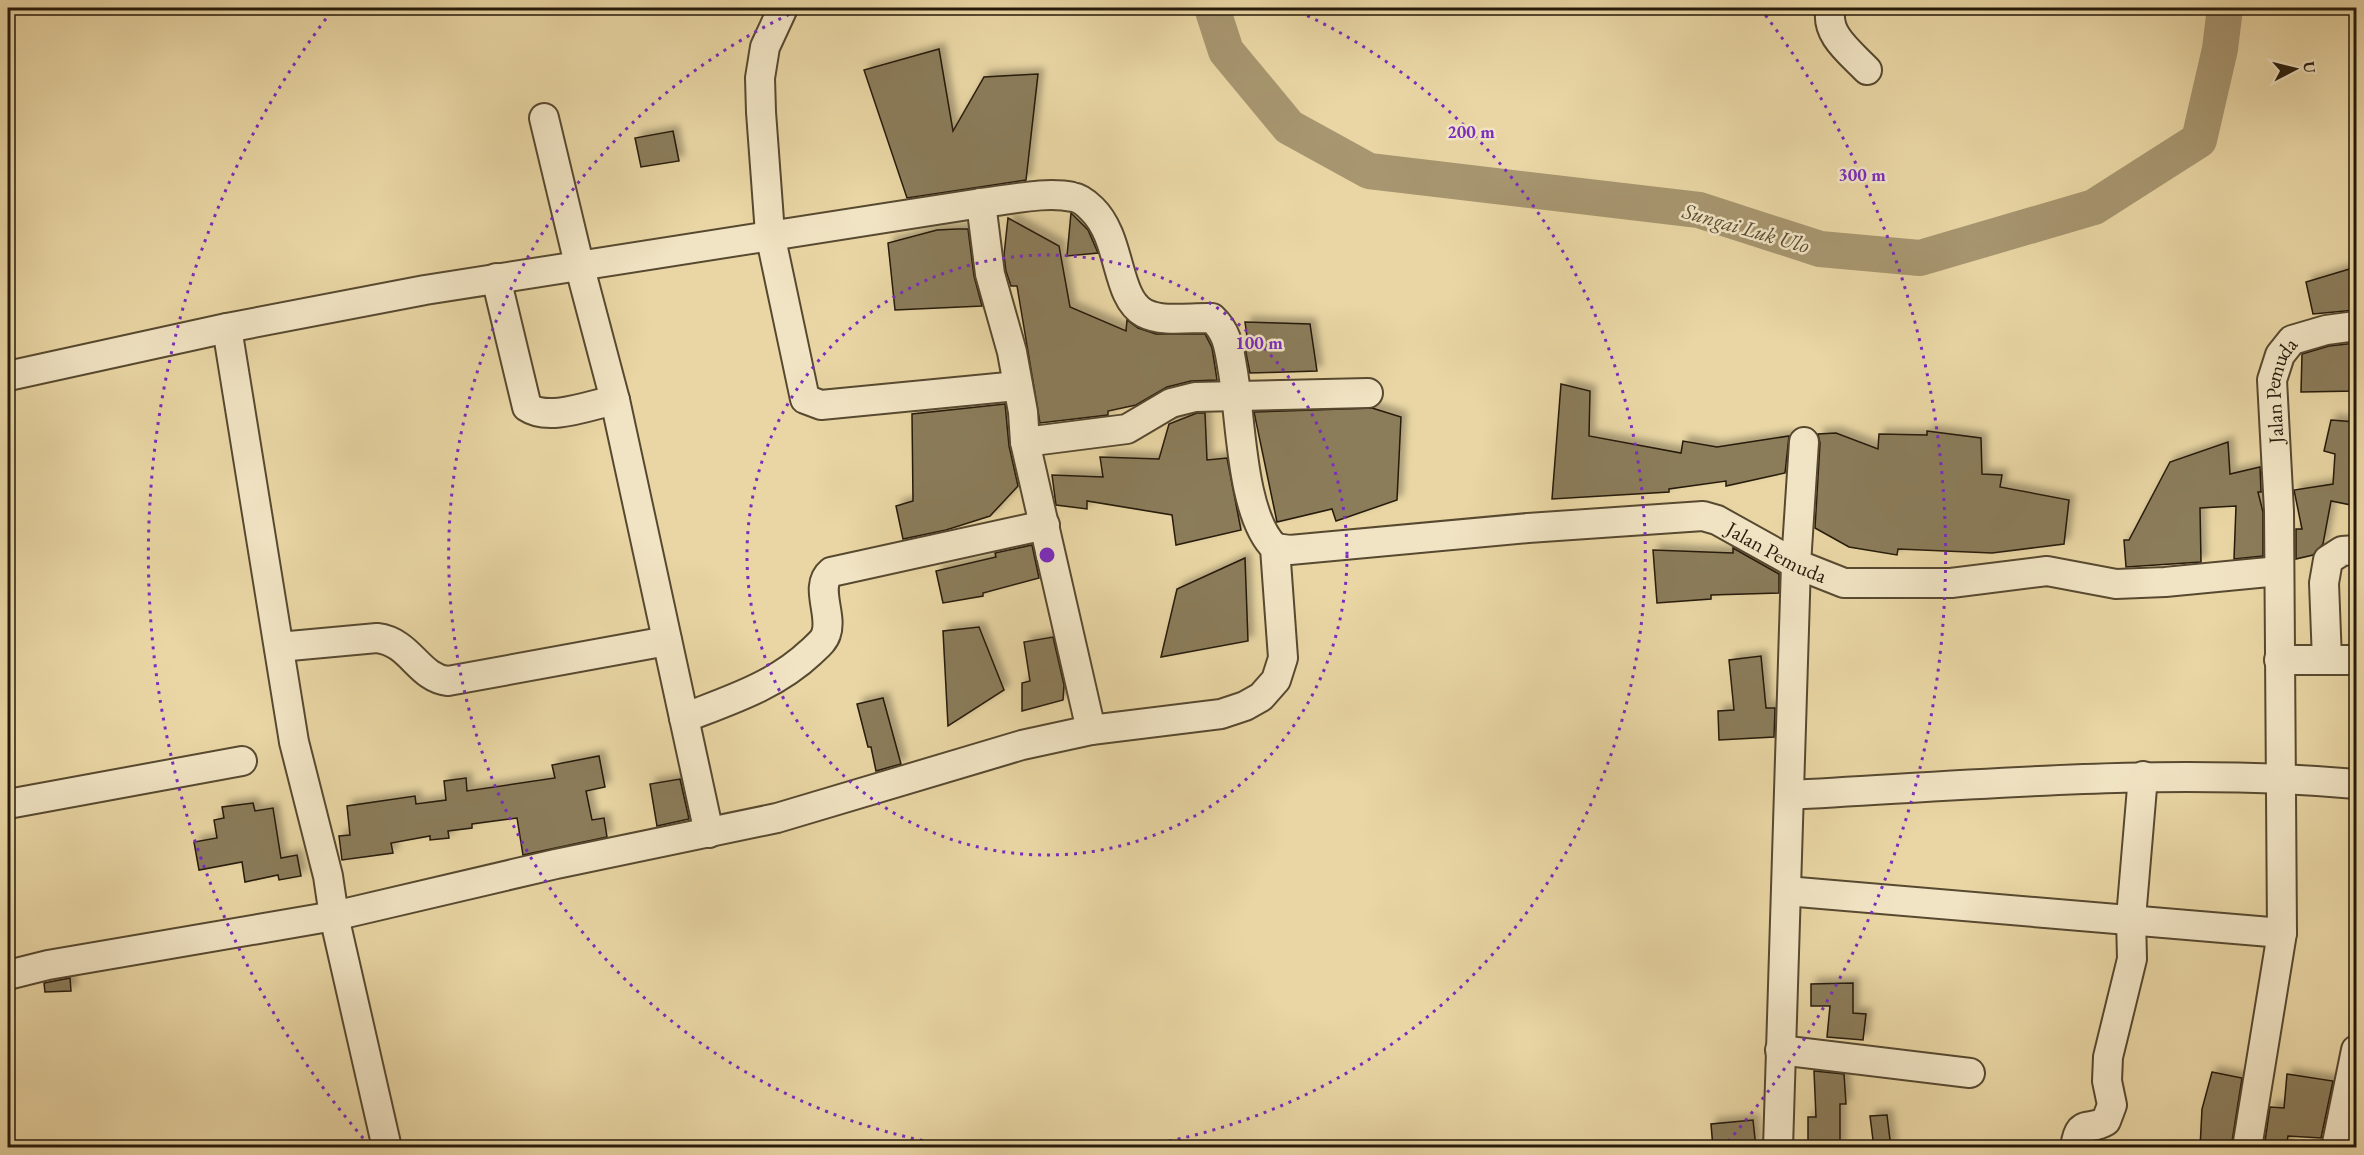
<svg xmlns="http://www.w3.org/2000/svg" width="2364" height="1155" viewBox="0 0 2364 1155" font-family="'EB Garamond',serif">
<defs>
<filter id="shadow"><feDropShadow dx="5.5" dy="-5.5" stdDeviation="3" flood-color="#0004"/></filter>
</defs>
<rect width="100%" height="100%" fill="#e9d6a4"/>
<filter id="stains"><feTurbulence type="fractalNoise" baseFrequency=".00333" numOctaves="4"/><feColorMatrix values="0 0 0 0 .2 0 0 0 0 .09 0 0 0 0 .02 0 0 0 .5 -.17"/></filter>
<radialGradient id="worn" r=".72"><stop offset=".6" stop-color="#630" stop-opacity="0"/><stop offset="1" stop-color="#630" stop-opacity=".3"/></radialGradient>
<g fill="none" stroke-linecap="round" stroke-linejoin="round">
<path stroke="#a79670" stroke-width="36" d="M 1212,8 L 1226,51 L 1289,127 L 1369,171 L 1699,210 L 1820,249 L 1920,258 L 2094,207 L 2199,140 L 2220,49 L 2225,8"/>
</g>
<g fill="#8b7c5a" stroke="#261a0a" stroke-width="1.5" filter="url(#shadow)">
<path d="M 939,49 L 953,131 L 984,77 L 1038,74 L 1026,180 L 907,198 L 864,70 Z"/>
<path d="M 673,131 L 679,161 L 641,167 L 635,138 Z"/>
<path d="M 1071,213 L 1088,230 L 1098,253 L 1067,256 Z"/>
<path d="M 1008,218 L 1059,246 L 1070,307 L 1126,331 L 1127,320 L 1138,328 L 1156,334 L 1205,334 L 1212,348 L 1217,380 L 1191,381 L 1167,387 L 1136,405 L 1108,411 L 1108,415 L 1040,423 L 1017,286 L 1011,286 L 1006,271 L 1004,255 Z"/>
<path d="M 957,229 L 968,229 L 974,276 L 982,306 L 895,310 L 888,243 L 937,230 Z"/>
<path d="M 2356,267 L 2356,310 L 2313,314 L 2306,282 Z"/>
<path d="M 1245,322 L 1310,324 L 1317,371 L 1250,373 L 1244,343 L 1248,344 Z"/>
<path d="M 2356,343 L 2356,391 L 2301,392 L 2302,354 L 2329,346 Z"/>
<path d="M 1561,384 L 1590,391 L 1589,436 L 1681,453 L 1683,441 L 1717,447 L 1789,436 L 1785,473 L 1726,486 L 1726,481 L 1669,489 L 1669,492 L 1552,499 Z"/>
<path d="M 1005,404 L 1009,446 L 1018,486 L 990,516 L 946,530 L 903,539 L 896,506 L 913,501 L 912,414 Z"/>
<path d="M 1372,408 L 1401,417 L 1397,500 L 1336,521 L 1332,509 L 1277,522 L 1254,412 Z"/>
<path d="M 1197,413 L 1205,413 L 1207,460 L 1227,458 L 1241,530 L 1176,545 L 1172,515 L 1087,501 L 1087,509 L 1056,505 L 1052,475 L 1103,477 L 1100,457 L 1159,459 L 1169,424 Z"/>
<path d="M 2331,420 L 2356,422 L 2356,506 L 2331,501 L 2323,544 L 2313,555 L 2296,559 L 2296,529 L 2302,529 L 2294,490 L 2333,484 L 2335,454 L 2324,451 Z"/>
<path d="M 1927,431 L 1981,438 L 1982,474 L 2002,475 L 2000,487 L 2069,500 L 2064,544 L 1992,553 L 1898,549 L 1897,555 L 1849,547 L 1815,528 L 1820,443 L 1818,434 L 1836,433 L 1878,449 L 1879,434 L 1927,435 Z"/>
<path d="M 2228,442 L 2230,474 L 2260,467 L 2261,492 L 2258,492 L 2263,512 L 2263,556 L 2234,559 L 2236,506 L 2200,508 L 2201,562 L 2126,567 L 2124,540 L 2129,540 L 2170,462 Z"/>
<path d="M 1032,545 L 1039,578 L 983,593 L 983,596 L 943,603 L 936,571 L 996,557 L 995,553 Z"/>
<path d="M 1733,548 L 1779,574 L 1779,593 L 1711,595 L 1711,599 L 1657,603 L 1653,550 L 1733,553 Z"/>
<path d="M 1245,558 L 1248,641 L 1161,657 L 1177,589 Z"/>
<path d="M 979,627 L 1004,690 L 948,726 L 943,631 Z"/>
<path d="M 1053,637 L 1064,685 L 1063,700 L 1022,711 L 1022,683 L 1030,681 L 1024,642 Z"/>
<path d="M 1761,656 L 1766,708 L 1775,708 L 1774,737 L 1719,740 L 1718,711 L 1734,710 L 1729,660 Z"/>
<path d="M 883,698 L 901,764 L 876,771 L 871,747 L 868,747 L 857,704 Z"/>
<path d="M 599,756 L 605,787 L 586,791 L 592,820 L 604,818 L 607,837 L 523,855 L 517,818 L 472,824 L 472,828 L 448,831 L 449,838 L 430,840 L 430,836 L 391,843 L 393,853 L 342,860 L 339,836 L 350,835 L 347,806 L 415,796 L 416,804 L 446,800 L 444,781 L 466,778 L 467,791 L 555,778 L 552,765 Z"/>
<path d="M 680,779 L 689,819 L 657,826 L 650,784 Z"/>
<path d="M 253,803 L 255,811 L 273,808 L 281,858 L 297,855 L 301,876 L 279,880 L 278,875 L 245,882 L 242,862 L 199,870 L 194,842 L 217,838 L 214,820 L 224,818 L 222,807 Z"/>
<path d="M 70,978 L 71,991 L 45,992 L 44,983 Z"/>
<path d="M 1853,983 L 1853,1013 L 1866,1014 L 1863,1040 L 1827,1037 L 1830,1006 L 1811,1006 L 1811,984 Z"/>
<path d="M 1814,1071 L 1844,1074 L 1846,1104 L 1840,1104 L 1840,1148 L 1808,1148 L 1808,1117 L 1816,1117 Z"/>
<path d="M 2212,1072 L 2242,1078 L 2231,1148 L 2200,1148 L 2202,1109 Z"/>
<path d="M 2287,1074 L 2333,1081 L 2321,1138 L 2288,1136 L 2286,1148 L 2264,1148 L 2270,1107 L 2284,1108 Z"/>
<path d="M 1887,1115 L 1891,1148 L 1874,1148 L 1870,1116 Z"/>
<path d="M 1753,1120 L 1756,1148 L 1713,1148 L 1711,1124 Z"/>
</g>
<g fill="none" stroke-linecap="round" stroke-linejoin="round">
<defs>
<g id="minor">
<path d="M 783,8 L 765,47 L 760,78 L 761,112 L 770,234 L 805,399 L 821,405 L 1018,386"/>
<path d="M 1831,8 C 1824,34 1851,53 1867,70"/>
<path d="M 544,118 L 579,264 L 615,400 L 709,833"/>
<path d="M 981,203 L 990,274 L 1012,352 L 1023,412 L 1025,442 L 1091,730"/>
<path d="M 496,278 L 527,407 C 549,422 590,405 615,400"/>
<path d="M 227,328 L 294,742 L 328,876 L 334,916 L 387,1148"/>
<path d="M 8,376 L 227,328 L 425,290 L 981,203 C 1010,200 1045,191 1073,197 C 1080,198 1087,204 1092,209 C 1122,238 1115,297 1144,313 C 1163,323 1192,317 1212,318 C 1229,334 1229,350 1233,372 C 1241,419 1241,515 1275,548 L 1283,658 L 1276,680 L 1261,697 L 1245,706 L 1221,714 L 1091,730 L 1022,745 L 777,818 L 556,864 L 334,916 L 48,965 L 8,975"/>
<path d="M 1025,442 L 1127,429 L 1171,403 L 1195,397 L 1368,393"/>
<path id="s1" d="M 1275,548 L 1290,550 L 1528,528 L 1703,516 L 1717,520 L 1796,564 L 1844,583 L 1951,583 L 2047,571 L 2116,584 L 2165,582 L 2279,571"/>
<path d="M 279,647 L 377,638 C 411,642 418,678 448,681 L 667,641"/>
<path d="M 2279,660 L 2356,660"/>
<path d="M 2327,660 L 2324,583 L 2328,560 L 2342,551 L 2356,550"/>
<path d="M 684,718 C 730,700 775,686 811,652 C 816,647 824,641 826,634 C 833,615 814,586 831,572 L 1045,525"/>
<path d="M 1789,795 C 1978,785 2168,767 2356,784"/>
<path d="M 8,804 L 242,761"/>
<path d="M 1786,891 L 2282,933"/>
<path d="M 1780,1050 L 1970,1073"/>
<path d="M 1778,1148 L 1796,564 L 1804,442"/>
<path d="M 2075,1148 C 2079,1117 2088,1132 2106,1121 L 2112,1105 L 2107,1081 L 2108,1057 L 2132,959 L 2131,918 L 2143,776"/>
<path id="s2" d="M 2247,1148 L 2282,933 L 2279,511 L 2272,380 L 2280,355 L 2292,340 L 2326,330 L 2356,326"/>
<path d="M 2336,1148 L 2356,1050"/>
</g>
</defs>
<use href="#minor" stroke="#574930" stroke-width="32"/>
<use href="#minor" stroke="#f1e4c4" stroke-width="28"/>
</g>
<g fill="none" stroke="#7b2cbf" stroke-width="3" stroke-dasharray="3 6">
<circle cx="1047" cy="555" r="300"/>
<path d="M958 1147A599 599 0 0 1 803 8M1291 8A599 599 0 0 1 1136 1147"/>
<path d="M369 1145A899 899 0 0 1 334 8M1760 8A899 899 0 0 1 1725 1145"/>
</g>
<g text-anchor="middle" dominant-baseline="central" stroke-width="5" stroke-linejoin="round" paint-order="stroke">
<g font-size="21" fill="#261a0a" stroke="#f1e4c4">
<text stroke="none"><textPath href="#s2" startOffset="762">Jalan Pemuda</textPath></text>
<text stroke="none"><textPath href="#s1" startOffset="512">Jalan Pemuda</textPath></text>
</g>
<g font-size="22" font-style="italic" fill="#5a4c33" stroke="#f1e4c4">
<text transform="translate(1746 228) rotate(16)">Sungai Luk Ulo</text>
</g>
</g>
<circle cx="1047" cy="555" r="9" fill="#7b2cbf" stroke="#f1e4c4" stroke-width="3"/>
<g font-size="18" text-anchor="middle" font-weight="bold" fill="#7b2cbf" stroke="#f1e4c4" stroke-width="5" stroke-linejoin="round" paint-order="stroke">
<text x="1471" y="138">200 m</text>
<text x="1862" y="181">300 m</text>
<text x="1259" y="349">100 m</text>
</g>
<rect width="2364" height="1155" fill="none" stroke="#e9d6a4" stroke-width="30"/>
<rect x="9" y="9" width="2346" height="1137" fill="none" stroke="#261a0a" stroke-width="3"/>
<rect x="15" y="15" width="2334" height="1125" fill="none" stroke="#261a0a" stroke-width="1.5"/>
<g transform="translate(2295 69) rotate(83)" stroke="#f1e4c4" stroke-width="4.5" paint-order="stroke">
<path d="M0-4.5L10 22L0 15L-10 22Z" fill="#261a0a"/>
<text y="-9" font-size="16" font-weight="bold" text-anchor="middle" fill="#261a0a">U</text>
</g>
<rect width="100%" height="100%" filter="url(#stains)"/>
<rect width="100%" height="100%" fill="url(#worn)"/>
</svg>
